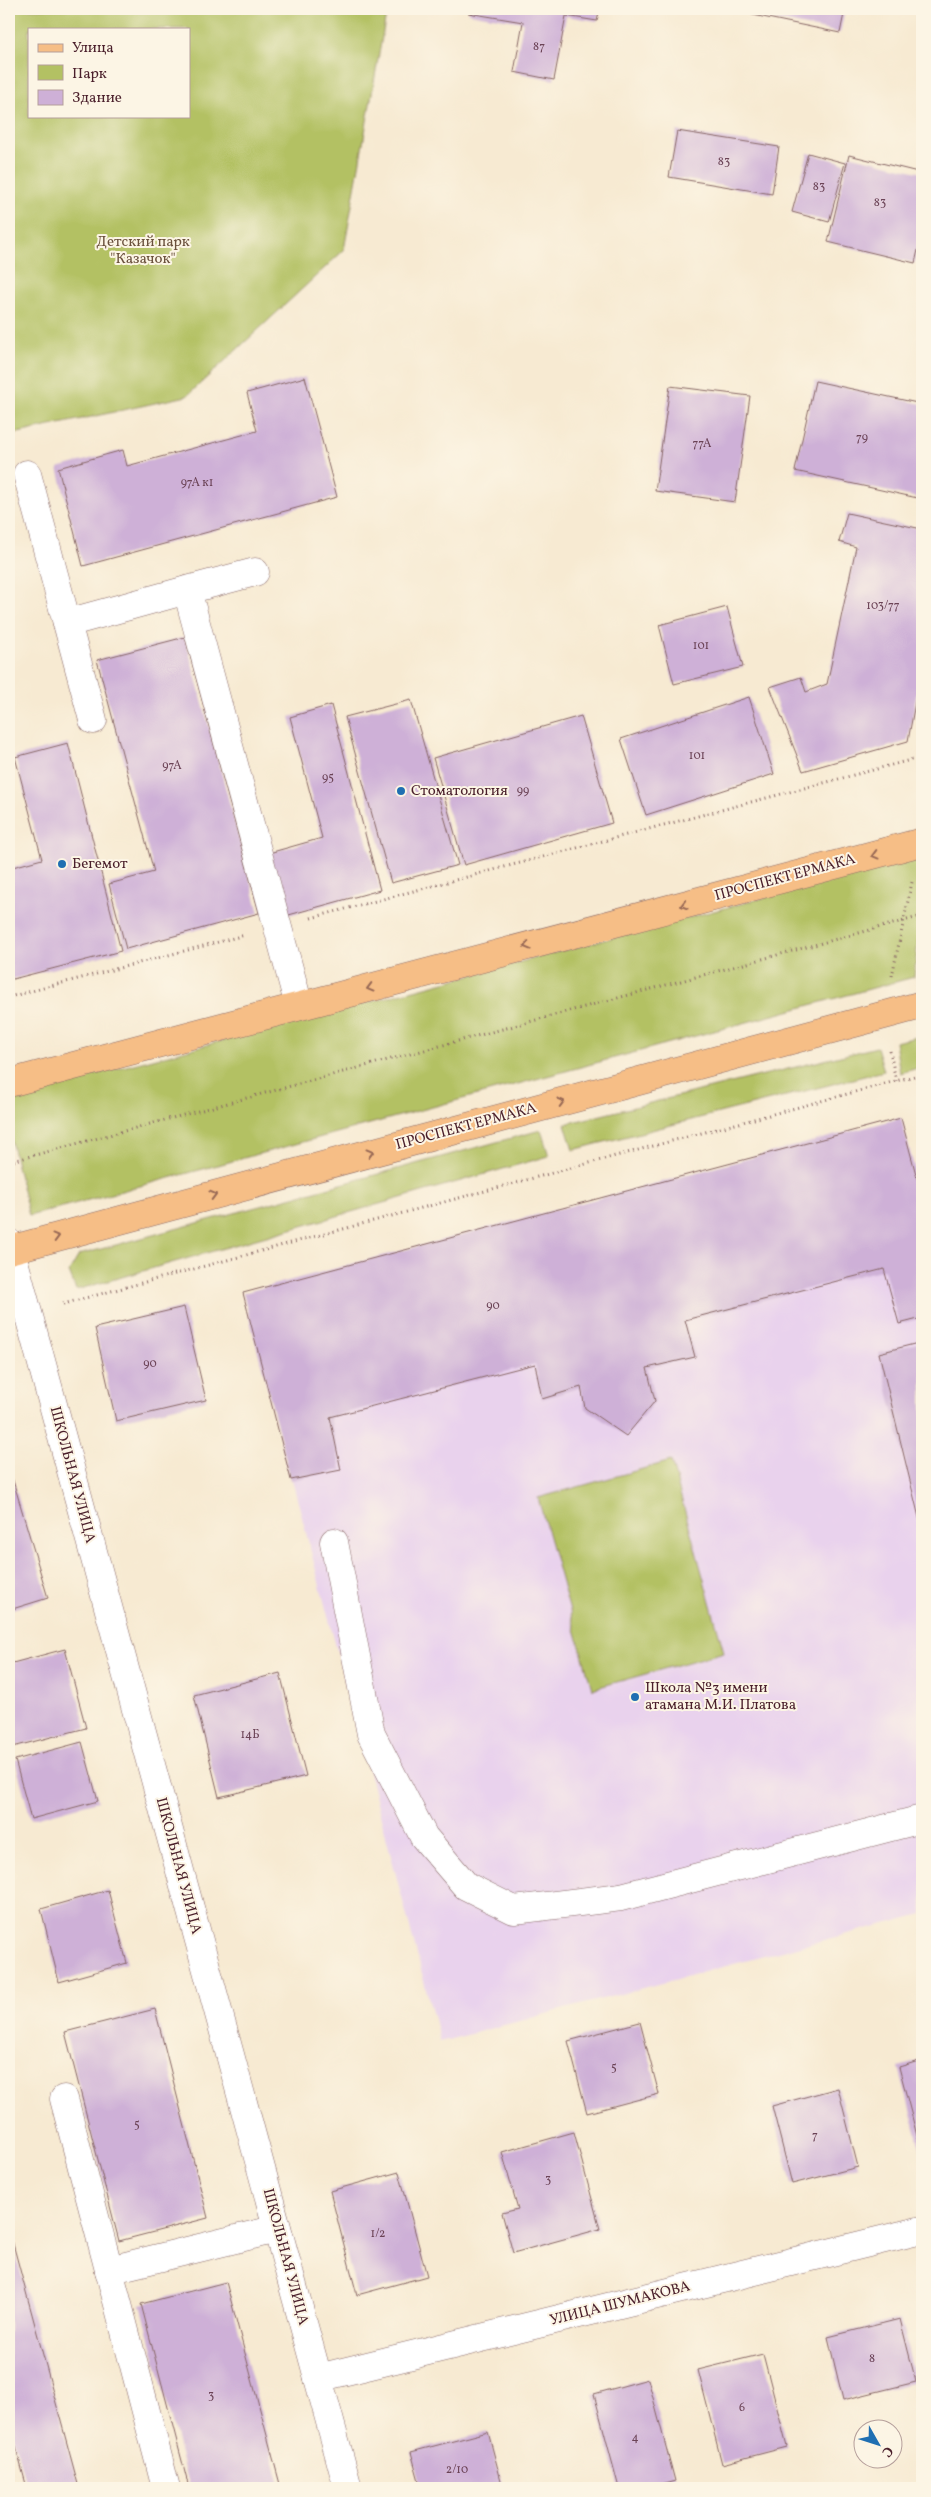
<svg xmlns="http://www.w3.org/2000/svg" width="931" height="2497" viewBox="0 0 931 2497" font-family="Vollkorn,serif">
<rect width="100%" height="100%" fill="#fcf5e5"/>
<filter id="ink" filterUnits="userSpaceOnUse"><feTurbulence type="fractalNoise" baseFrequency=".02" numOctaves="2"/><feDisplacementMap in="SourceGraphic" scale="10" xChannelSelector="R" yChannelSelector="G"/><feConvolveMatrix kernelMatrix="1 2 1 2 8 2 1 2 1" color-interpolation-filters="sRGB"/></filter>
<filter id="wash" filterUnits="userSpaceOnUse"><feTurbulence type="fractalNoise" baseFrequency=".0096" numOctaves="4" result="noise"/><feDisplacementMap in="SourceGraphic" scale="20" xChannelSelector="R" yChannelSelector="G"/><feGaussianBlur stdDeviation="1.12" result="paint"/><feColorMatrix in="noise" values="0 0 0 0 0 0 0 0 0 0 0 0 0 0 0 0 0 1.4 0 .05"/><feComposite in="paint" operator="in"/></filter>
<g filter="url(#wash)">
<rect width="100%" height="100%" fill="#f7ead2"/>
<path fill="#e9d2ed" d="M 901,1118 L 922,1197 L 922,1914 L 440,2042 L 243,1293 Z"/>
<g fill="#b3c163" stroke="#7e7047" fill-rule="evenodd">
<path d="M 9,9 L 387,9 L 344,250 L 187,396 L 9,435 ZM 29,29 L 189,29 L 189,116 L 29,116 Z"/>
<path d="M 922,856 L 922,905 L 914,977 L 29,1216 L 9,1132 L 9,1097 Z"/>
<path d="M 922,1036 L 922,1067 L 900,1073 L 895,1042 Z"/>
<path d="M 877,1047 L 884,1071 L 573,1150 L 565,1124 Z"/>
<path d="M 541,1130 L 549,1156 L 76,1290 L 69,1272 L 79,1255 Z"/>
<path d="M 671,1461 L 724,1652 L 592,1689 L 538,1498 Z"/>
</g>
<g id="blocks">
<g fill="#ceb0d7">
<path d="M 469,9 L 600,9 L 597,21 L 566,16 L 554,80 L 514,72 L 523,22 L 468,13 Z"/>
<path d="M 674,9 L 691,9 L 690,13 Z"/>
<path d="M 724,9 L 845,9 L 840,33 Z"/>
<path d="M 677,131 L 779,147 L 772,194 L 669,177 Z"/>
<path d="M 808,153 L 845,163 L 829,222 L 792,212 Z"/>
<path d="M 849,155 L 922,173 L 922,233 L 915,263 L 828,242 Z"/>
<path d="M 922,326 L 922,343 L 918,342 Z"/>
<path d="M 305,377 L 337,497 L 83,566 L 58,468 L 123,450 L 127,466 L 257,431 L 247,393 Z"/>
<path d="M 815,381 L 922,404 L 922,499 L 795,471 Z"/>
<path d="M 670,386 L 750,396 L 735,502 L 655,491 Z"/>
<path d="M 847,513 L 922,529 L 922,665 L 908,741 L 803,771 L 770,687 L 801,677 L 806,692 L 827,684 L 856,547 L 839,542 Z"/>
<path d="M 727,607 L 743,667 L 674,684 L 659,625 Z"/>
<path d="M 185,637 L 259,913 L 126,949 L 109,884 L 154,872 L 97,660 Z"/>
<path d="M 749,697 L 774,774 L 646,815 L 621,739 Z"/>
<path d="M 411,700 L 458,865 L 391,883 L 345,717 Z"/>
<path d="M 331,705 L 380,890 L 285,916 L 269,853 L 322,838 L 290,717 Z"/>
<path d="M 581,716 L 612,823 L 464,865 L 433,758 Z"/>
<path d="M 68,743 L 121,951 L 9,980 L 9,868 L 42,859 L 15,757 Z"/>
<path d="M 901,1118 L 922,1197 L 922,1318 L 899,1324 L 884,1269 L 685,1320 L 695,1357 L 647,1368 L 655,1401 L 626,1436 L 585,1408 L 581,1387 L 542,1399 L 535,1364 L 330,1417 L 341,1470 L 291,1480 L 243,1293 Z"/>
<path d="M 184,1307 L 206,1400 L 116,1421 L 95,1328 Z"/>
<path d="M 922,1342 L 922,1530 L 879,1353 Z"/>
<path d="M 9,1467 L 48,1598 L 9,1610 Z"/>
<path d="M 65,1649 L 86,1728 L 9,1748 L 9,1664 Z"/>
<path d="M 280,1673 L 306,1776 L 219,1797 L 194,1695 Z"/>
<path d="M 82,1742 L 98,1801 L 31,1819 L 15,1760 Z"/>
<path d="M 108,1890 L 127,1963 L 59,1982 L 41,1909 Z"/>
<path d="M 155,2009 L 208,2218 L 119,2241 L 65,2032 Z"/>
<path d="M 640,2022 L 659,2094 L 587,2113 L 568,2041 Z"/>
<path d="M 922,2060 L 922,2150 L 921,2151 L 899,2067 Z"/>
<path d="M 838,2088 L 858,2167 L 792,2184 L 772,2106 Z"/>
<path d="M 574,2132 L 600,2229 L 513,2253 L 502,2213 L 518,2209 L 502,2152 Z"/>
<path d="M 399,2172 L 427,2276 L 357,2295 L 330,2191 Z"/>
<path d="M 9,2229 L 79,2488 L 27,2488 L 9,2422 Z"/>
<path d="M 226,2282 L 281,2488 L 189,2488 L 141,2304 Z"/>
<path d="M 900,2319 L 916,2382 L 843,2400 L 828,2337 Z"/>
<path d="M 763,2354 L 787,2447 L 722,2464 L 698,2370 Z"/>
<path d="M 648,2379 L 675,2481 L 650,2488 L 619,2488 L 594,2394 Z"/>
<path d="M 488,2432 L 503,2488 L 421,2488 L 411,2452 Z"/>
</g>
</g>
</g>
<g filter="url(#ink)">
<use href="#blocks" fill-opacity="0" stroke="#876665" stroke-width="1"/>
<g fill="none" stroke-linecap="round" stroke-linejoin="round">
<defs>
<g id="minor">
<path d="M 27,474 L 67,623 L 187,590 L 299,1006"/>
<path d="M 187,590 L 255,572"/>
<path d="M 67,623 L 93,720"/>
<path d="M 9,1243 L 348,2488"/>
<path d="M 334,1542 L 371,1734 L 424,1837 L 466,1886 L 514,1910 L 621,1897 L 922,1819"/>
<path d="M 64,2099 L 109,2270"/>
<path d="M 318,2378 L 922,2230"/>
<path d="M 166,2488 L 109,2270 L 277,2229"/>
</g>
<g id="major">
<path d="M 9,1083 L 922,842"/>
<path d="M 9,1250 L 922,1005"/>
</g>
</defs>
<use href="#minor" stroke="#876665" stroke-width="29"/>
<use href="#major" stroke="#876665" stroke-width="29"/>
<g stroke="#876665" stroke-width="3" stroke-dasharray="1 4" stroke-linecap="butt">
<path d="M 311,918 L 922,757"/>
<path d="M 892,976 L 912,882"/>
<path d="M 9,997 L 245,935"/>
<path d="M 890,1051 L 896,1081"/>
<path d="M 9,1162 L 922,916"/>
<path d="M 63,1304 L 922,1074"/>
</g>
<use href="#minor" stroke="#fff" stroke-width="28"/>
<use href="#major" stroke="#f6be86" stroke-width="28"/>
</g>
<defs><path id="oneway-chevron" d="M-2-3.5L2.5 0L-2 3.5" fill="none" stroke-width="1.6" stroke-linecap="round" stroke-linejoin="round" transform="scale(1.25)"/></defs>
<g stroke="#976754">
<use href="#oneway-chevron" transform="translate(875 855) rotate(165)"/>
<use href="#oneway-chevron" transform="translate(684 905) rotate(165)"/>
<use href="#oneway-chevron" transform="translate(527 946) rotate(165)"/>
<use href="#oneway-chevron" transform="translate(370 988) rotate(165)"/>
<use href="#oneway-chevron" transform="translate(561 1102) rotate(-15)"/>
<use href="#oneway-chevron" transform="translate(370 1153) rotate(-15)"/>
<use href="#oneway-chevron" transform="translate(213 1195) rotate(-15)"/>
<use href="#oneway-chevron" transform="translate(56 1237) rotate(-15)"/>
</g>
</g>
<g fill="#1f6fb2" stroke="#fcf5e5" stroke-width="2">
<circle cx="401" cy="791" r="5"/>
<circle cx="62" cy="864" r="5"/>
<circle cx="635" cy="1697" r="5"/>
</g>
<g text-anchor="middle" dominant-baseline="central" stroke-width="4" stroke-linejoin="round" paint-order="stroke">
<g font-size="12" fill="#6b4356">
<text x="539" y="47">87</text>
<text x="724" y="162">83</text>
<text x="819" y="187">83</text>
<text x="880" y="203">83</text>
<text x="862" y="438">79</text>
<text x="702" y="444">77А</text>
<text x="197" y="483">97А к1</text>
<text x="883" y="606">103/77</text>
<text x="701" y="646">101</text>
<text x="697" y="756">101</text>
<text x="172" y="766">97А</text>
<text x="328" y="778">95</text>
<text x="523" y="791">99</text>
<text x="493" y="1306">90</text>
<text x="150" y="1364">90</text>
<text x="250" y="1735">14Б</text>
<text x="614" y="2068">5</text>
<text x="137" y="2125">5</text>
<text x="815" y="2136">7</text>
<text x="548" y="2180">3</text>
<text x="378" y="2234">1/2</text>
<text x="872" y="2359">8</text>
<text x="211" y="2396">3</text>
<text x="742" y="2408">6</text>
<text x="635" y="2438">4</text>
<text x="457" y="2470">2/10</text>
</g>
<g font-size="15" fill="#6a503c" stroke="#fcf5e5">
<text x="143" y="242">Детский парк<tspan x="143" dy="17">"Казачок"</tspan></text>
</g>
<g font-size="15" fill="#4a1f2b" stroke="#fcf5e5" text-anchor="start">
<text x="411" y="791">Стоматология</text>
<text x="72" y="864">Бегемот</text>
<text x="645" y="1688">Школа №3 имени<tspan x="645" dy="17">атамана М.И. Платова</tspan></text>
</g>
<g font-size="15" fill="#4a1f2b" stroke="#fcf5e5">
<text transform="translate(785 878) rotate(-15)">ПРОСПЕКТ ЕРМАКА</text>
<text transform="translate(466 1127) rotate(-15)">ПРОСПЕКТ ЕРМАКА</text>
<text transform="translate(72 1475) rotate(75)">ШКОЛЬНАЯ УЛИЦА</text>
<text transform="translate(178 1866) rotate(75)">ШКОЛЬНАЯ УЛИЦА</text>
<text transform="translate(285 2257) rotate(75)">ШКОЛЬНАЯ УЛИЦА</text>
<text transform="translate(620 2304) rotate(-14)">УЛИЦА ШУМАКОВА</text>
</g>
</g>
<rect width="931" height="2497" fill="none" stroke="#fcf5e5" stroke-width="30"/>
<rect x="28" y="28" width="162" height="90" fill="#fcf5e5" stroke="#b59f9b"/>
<rect x="38" y="44" width="25" height="8" fill="#f6be86" stroke="#b59f9b"/>
<text x="72" y="52" font-size="15" fill="#4a1f2b">Улица</text>
<rect x="38" y="65" width="25" height="15" fill="#b3c163" stroke="#b59f9b"/>
<text x="72" y="78" font-size="15" fill="#4a1f2b">Парк</text>
<rect x="38" y="90" width="25" height="15" fill="#ceb0d7" stroke="#b59f9b"/>
<text x="72" y="102" font-size="15" fill="#4a1f2b">Здание</text>
<g transform="translate(878 2444) rotate(129)"><circle r="24" fill="#fcf5e5" stroke="#b59f9b"/>
<path d="M0-4L9 19L0 12L-9 19Z" fill="#1f6fb2"/>
<text y="-8" font-size="14" font-weight="bold" text-anchor="middle" fill="#4a1f2b">С</text>
</g>
</svg>
